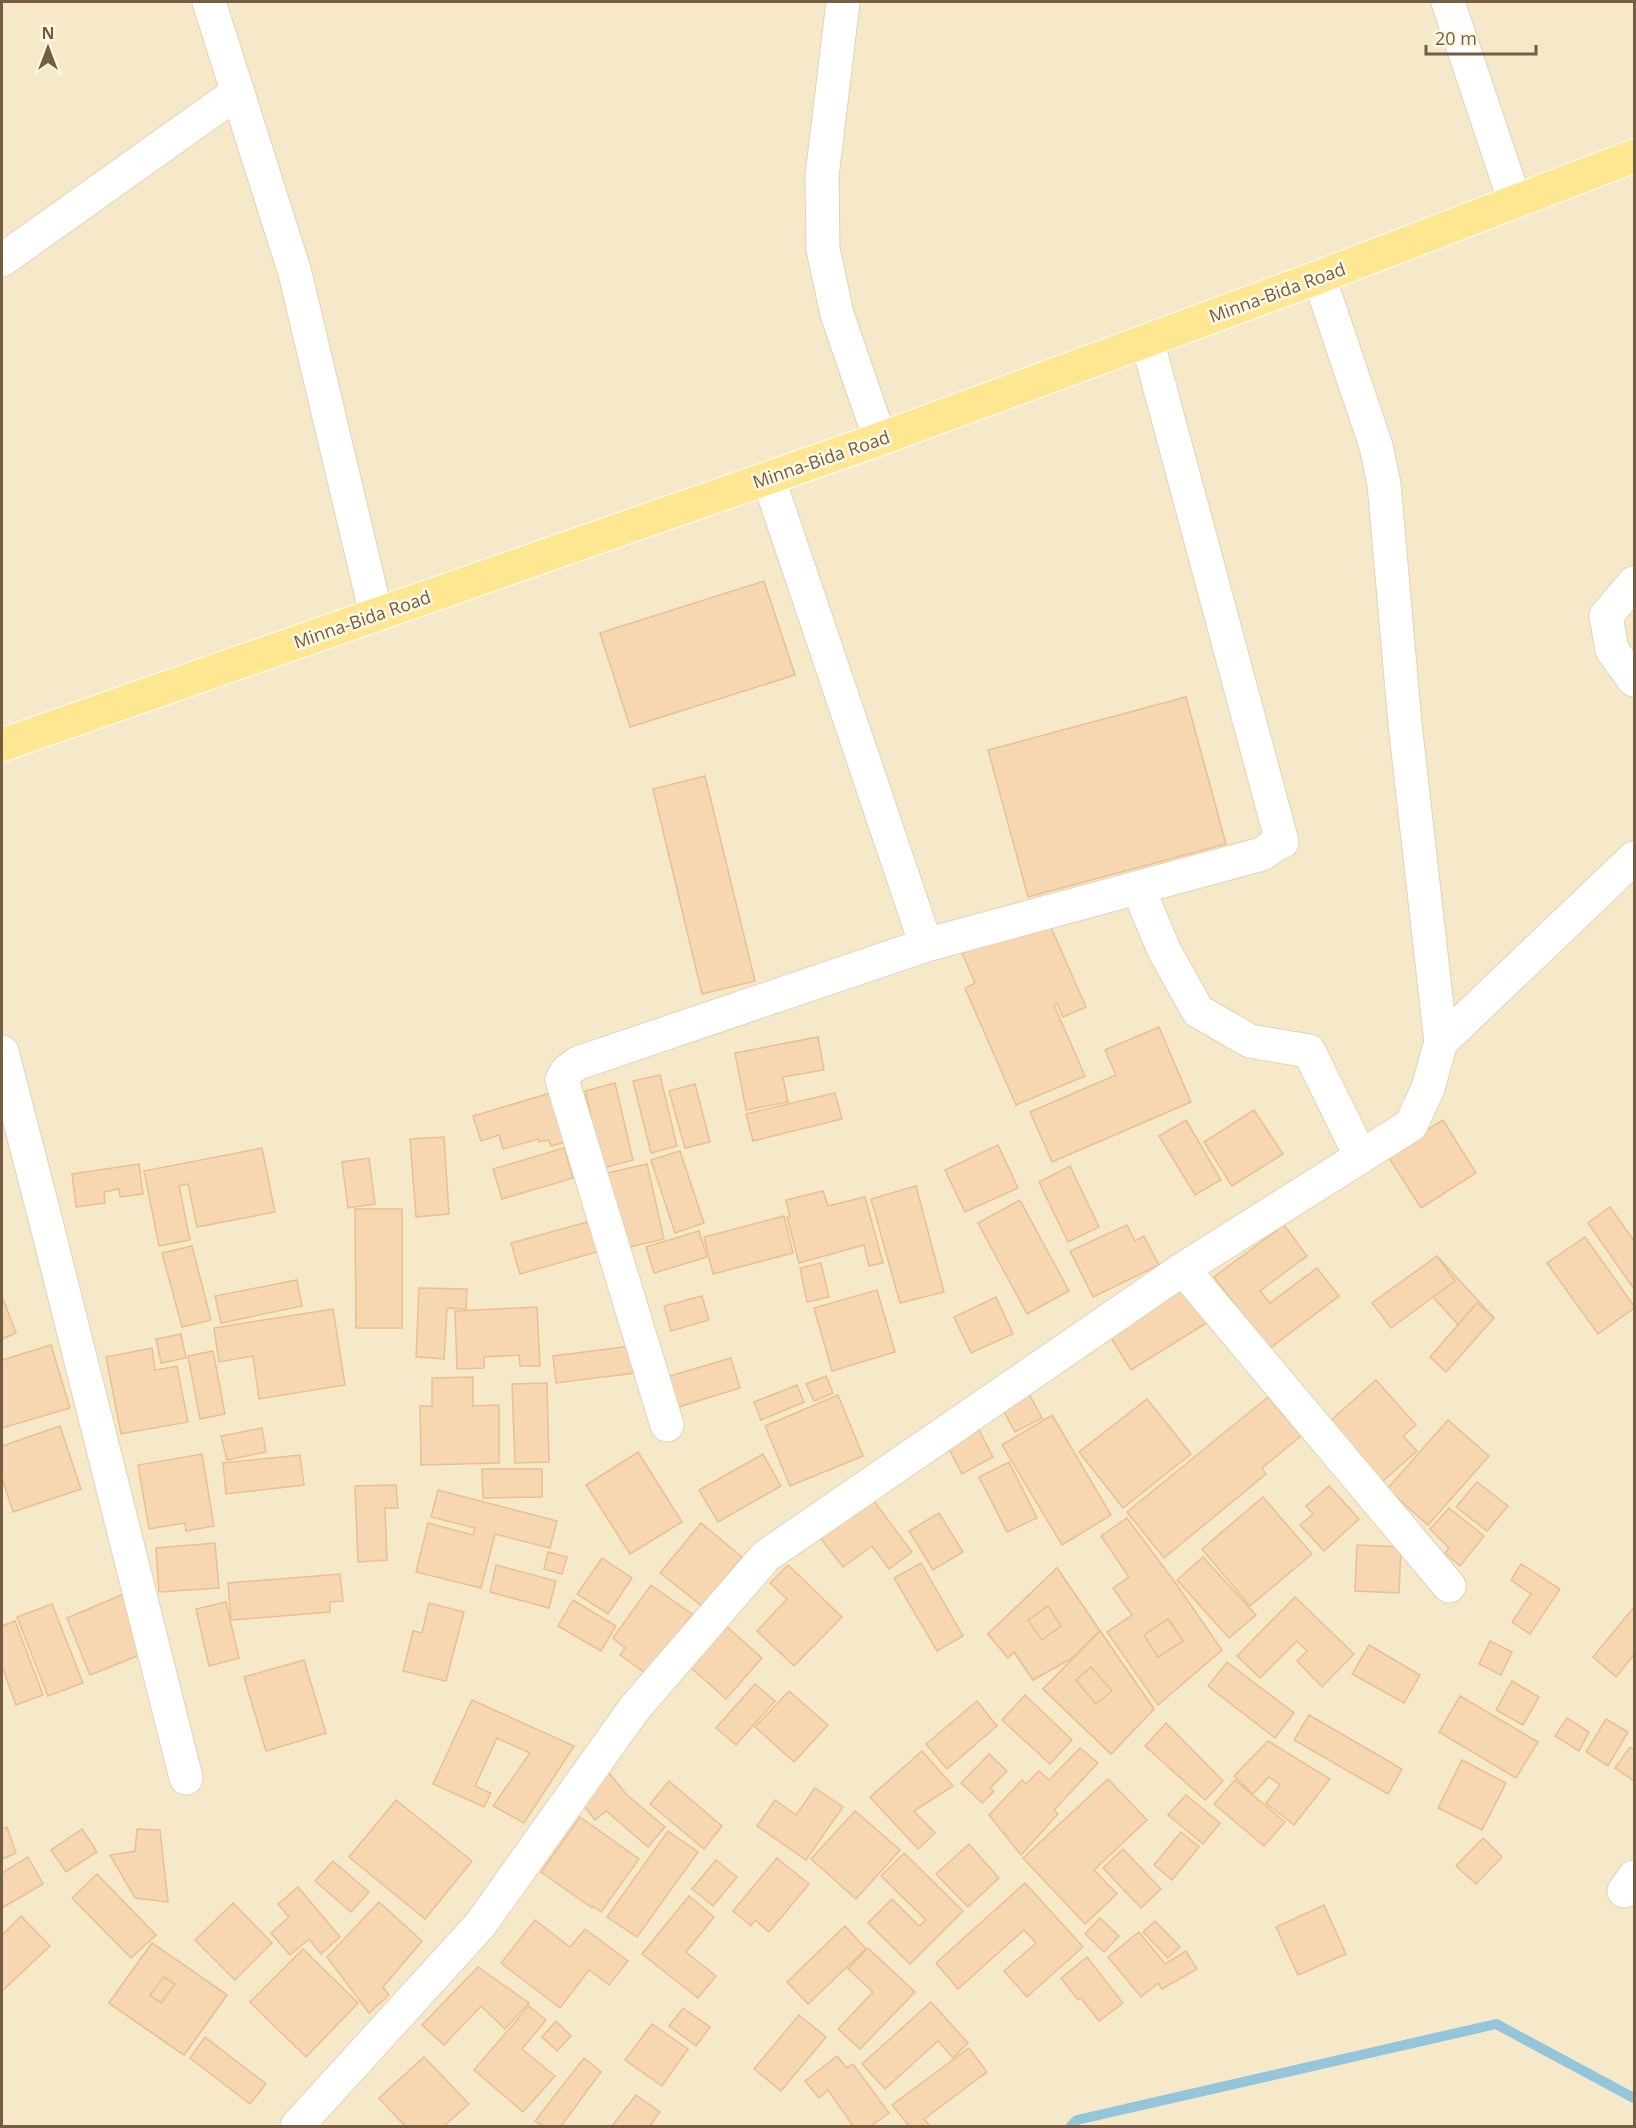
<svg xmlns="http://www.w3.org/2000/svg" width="1636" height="2128" viewBox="0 0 1636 2128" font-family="'Open Sans',sans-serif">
<rect width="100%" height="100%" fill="#fef6dc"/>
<rect fill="#f6e9ca" x="2" y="2" width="1632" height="2124"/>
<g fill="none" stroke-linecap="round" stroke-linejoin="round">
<path stroke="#95c5db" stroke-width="10" d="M 1071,2126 L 1077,2120 L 1496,2024 L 1634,2098"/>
</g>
<g fill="#f6d7b1" stroke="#e9c090" stroke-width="1.5" fill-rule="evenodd">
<path d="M 764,581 L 795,675 L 630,727 L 600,633 Z"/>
<path d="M 1186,697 L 1226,844 L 1028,897 L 988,750 Z"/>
<path d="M 705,776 L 755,981 L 702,994 L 653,789 Z"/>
<path d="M 1046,916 L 1086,1007 L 1063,1017 L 1057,1003 L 1054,1005 L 1085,1076 L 1016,1105 L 965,988 L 975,983 L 962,953 Z"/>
<path d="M 1159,1027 L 1191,1102 L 1052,1162 L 1030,1112 L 1116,1075 L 1105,1050 Z"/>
<path d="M 818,1037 L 824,1070 L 783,1077 L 788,1102 L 746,1110 L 735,1053 Z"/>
<path d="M 660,1075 L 677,1146 L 651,1153 L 633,1081 Z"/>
<path d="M 615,1083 L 633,1160 L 603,1168 L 585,1091 Z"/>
<path d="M 695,1084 L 710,1142 L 685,1148 L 669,1091 Z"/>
<path d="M 554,1092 L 569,1141 L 551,1146 L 549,1140 L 539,1142 L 538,1139 L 503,1149 L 499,1135 L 481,1141 L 473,1116 Z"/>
<path d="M 835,1093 L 842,1119 L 753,1141 L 746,1114 Z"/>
<path d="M 1254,1110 L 1283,1154 L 1232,1186 L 1204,1142 Z"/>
<path d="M 1186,1120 L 1221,1180 L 1195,1195 L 1159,1136 Z"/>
<path d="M 1443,1120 L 1476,1173 L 1421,1208 L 1387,1155 Z"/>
<path d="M 444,1137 L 449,1214 L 416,1217 L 410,1139 Z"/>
<path d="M 998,1145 L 1018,1188 L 965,1212 L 945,1170 Z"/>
<path d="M 262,1148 L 275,1212 L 197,1227 L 188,1184 L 179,1186 L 190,1240 L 159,1246 L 144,1171 Z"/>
<path d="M 564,1148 L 573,1178 L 502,1199 L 493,1169 Z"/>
<path d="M 680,1151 L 704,1223 L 675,1233 L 651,1160 Z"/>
<path d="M 369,1158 L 375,1204 L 348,1208 L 342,1162 Z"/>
<path d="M 139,1164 L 143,1194 L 120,1197 L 119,1189 L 104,1192 L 105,1203 L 76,1207 L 72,1174 Z"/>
<path d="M 647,1164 L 664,1239 L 621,1249 L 603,1174 Z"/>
<path d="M 1070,1166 L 1099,1227 L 1068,1242 L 1039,1182 Z"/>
<path d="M 916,1186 L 944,1292 L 900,1303 L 871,1199 Z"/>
<path d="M 823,1191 L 828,1206 L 865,1197 L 883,1263 L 869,1266 L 864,1245 L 799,1263 L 787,1217 L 790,1217 L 786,1200 Z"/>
<path d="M 1020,1200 L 1069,1291 L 1027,1314 L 978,1223 Z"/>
<path d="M 1610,1207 L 1634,1241 L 1634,1289 L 1588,1223 Z"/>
<path d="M 355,1209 L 402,1209 L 402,1328 L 356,1328 Z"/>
<path d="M 784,1216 L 793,1253 L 713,1274 L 704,1237 Z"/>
<path d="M 591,1221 L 600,1251 L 520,1274 L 511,1243 Z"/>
<path d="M 1127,1225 L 1135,1241 L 1144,1236 L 1159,1265 L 1093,1297 L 1070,1251 Z"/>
<path d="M 1284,1225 L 1307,1256 L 1260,1291 L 1270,1303 L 1317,1268 L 1339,1296 L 1269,1349 L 1214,1277 Z"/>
<path d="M 699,1231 L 707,1257 L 654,1273 L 646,1247 Z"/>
<path d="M 1585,1237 L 1634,1306 L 1634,1308 L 1598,1334 L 1547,1263 Z"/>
<path d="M 192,1246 L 211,1320 L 182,1327 L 162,1253 Z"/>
<path d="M 1437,1256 L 1494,1318 L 1471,1339 L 1414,1276 Z"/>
<path d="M 1437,1256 L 1455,1281 L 1391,1328 L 1372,1303 Z"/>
<path d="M 821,1263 L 829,1297 L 807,1302 L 800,1268 Z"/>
<path d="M 297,1280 L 302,1306 L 221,1323 L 215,1296 Z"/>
<path d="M 1186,1286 L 1208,1322 L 1131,1370 L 1109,1335 Z"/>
<path d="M 419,1288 L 467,1289 L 466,1309 L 447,1308 L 444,1359 L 416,1357 Z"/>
<path d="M 877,1290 L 895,1352 L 832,1371 L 814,1308 Z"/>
<path d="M 2,1296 L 16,1333 L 2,1339 Z"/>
<path d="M 702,1296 L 709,1320 L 671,1331 L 664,1306 Z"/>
<path d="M 996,1297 L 1013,1334 L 971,1353 L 954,1317 Z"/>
<path d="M 1477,1303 L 1494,1318 L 1446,1372 L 1430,1357 Z"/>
<path d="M 537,1307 L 540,1366 L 520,1366 L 519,1355 L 484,1357 L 484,1368 L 457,1369 L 455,1311 Z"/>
<path d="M 333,1309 L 345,1385 L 259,1399 L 253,1356 L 219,1362 L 214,1328 Z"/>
<path d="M 181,1334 L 186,1358 L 161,1363 L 156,1339 Z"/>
<path d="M 51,1345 L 70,1408 L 2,1428 L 2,1360 Z"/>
<path d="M 639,1345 L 643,1372 L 556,1383 L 553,1356 Z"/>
<path d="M 152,1348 L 155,1370 L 177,1366 L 188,1422 L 121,1434 L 106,1357 Z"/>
<path d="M 213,1351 L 225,1414 L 200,1419 L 188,1356 Z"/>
<path d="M 731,1358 L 740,1388 L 669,1410 L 660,1379 Z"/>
<path d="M 826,1376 L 833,1393 L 814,1401 L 806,1384 Z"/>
<path d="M 473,1377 L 473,1406 L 499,1405 L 499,1463 L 421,1465 L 420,1406 L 432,1406 L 432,1378 Z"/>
<path d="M 1376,1380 L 1416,1425 L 1403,1436 L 1417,1451 L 1382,1482 L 1329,1422 Z"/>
<path d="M 547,1383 L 549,1462 L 515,1463 L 512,1384 Z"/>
<path d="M 797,1385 L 804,1402 L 761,1420 L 754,1402 Z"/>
<path d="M 1028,1392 L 1042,1418 L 1015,1432 L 1001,1406 Z"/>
<path d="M 838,1395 L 863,1456 L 790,1486 L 765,1426 Z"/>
<path d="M 1268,1397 L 1301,1436 L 1262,1468 L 1266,1474 L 1164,1558 L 1127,1512 Z"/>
<path d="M 1147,1399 L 1191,1454 L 1123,1508 L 1079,1452 Z"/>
<path d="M 1052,1415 L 1111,1515 L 1062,1545 L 1002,1445 Z"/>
<path d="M 1448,1420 L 1489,1456 L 1428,1525 L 1387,1489 Z"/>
<path d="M 60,1426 L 81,1489 L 13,1512 L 2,1478 L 2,1446 Z"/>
<path d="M 977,1426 L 993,1457 L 962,1474 L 945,1442 Z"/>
<path d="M 262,1428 L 266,1452 L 227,1460 L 221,1436 Z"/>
<path d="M 638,1452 L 682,1522 L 630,1554 L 586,1485 Z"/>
<path d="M 202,1454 L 214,1526 L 186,1531 L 185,1523 L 149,1529 L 138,1465 Z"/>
<path d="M 763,1454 L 781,1486 L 718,1522 L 699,1490 Z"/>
<path d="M 300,1455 L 304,1485 L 226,1494 L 223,1463 Z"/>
<path d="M 1009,1462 L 1037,1518 L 1007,1532 L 979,1477 Z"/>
<path d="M 482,1469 L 542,1469 L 542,1497 L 483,1498 Z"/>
<path d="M 1477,1482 L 1508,1506 L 1487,1531 L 1456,1507 Z"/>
<path d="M 396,1485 L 398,1508 L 385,1508 L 387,1560 L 358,1562 L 355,1486 Z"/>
<path d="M 1329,1486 L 1359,1519 L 1324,1551 L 1300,1525 L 1313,1514 L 1306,1506 Z"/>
<path d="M 438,1490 L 557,1521 L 550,1548 L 495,1534 L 481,1588 L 416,1572 L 428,1523 L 473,1535 L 475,1528 L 431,1517 Z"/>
<path d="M 871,1497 L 912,1552 L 889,1569 L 872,1546 L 843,1567 L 818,1535 Z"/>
<path d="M 1263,1497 L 1312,1554 L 1250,1606 L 1202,1549 Z"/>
<path d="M 1449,1508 L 1484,1536 L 1460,1566 L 1445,1553 L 1449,1548 L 1430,1529 Z"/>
<path d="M 939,1513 L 963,1552 L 933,1570 L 909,1531 Z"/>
<path d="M 1127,1518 L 1177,1585 L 1222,1650 L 1158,1705 L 1107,1632 L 1132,1615 L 1113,1588 L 1129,1577 L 1101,1536 ZM 1168,1619 L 1183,1641 L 1158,1657 L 1144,1635 Z"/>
<path d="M 701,1523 L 742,1557 L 702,1606 L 660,1573 Z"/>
<path d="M 215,1543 L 219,1588 L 159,1592 L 156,1548 Z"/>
<path d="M 1357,1545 L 1401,1547 L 1399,1593 L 1355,1591 Z"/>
<path d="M 548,1552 L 567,1557 L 562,1574 L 544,1569 Z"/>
<path d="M 1203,1557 L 1256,1615 L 1229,1638 L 1177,1580 Z"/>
<path d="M 602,1558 L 632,1578 L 608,1614 L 577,1594 Z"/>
<path d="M 921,1563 L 963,1636 L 937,1651 L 894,1578 Z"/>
<path d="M 1521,1564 L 1560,1589 L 1530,1634 L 1512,1622 L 1531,1594 L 1511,1580 Z"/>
<path d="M 496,1565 L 556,1581 L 549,1608 L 490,1592 Z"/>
<path d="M 788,1565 L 842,1617 L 794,1666 L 757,1631 L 787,1599 L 770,1583 Z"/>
<path d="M 1057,1568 L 1100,1631 L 1074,1657 L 1033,1680 L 1014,1652 L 1008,1658 L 988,1634 ZM 1048,1606 L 1061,1626 L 1042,1640 L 1028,1620 Z"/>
<path d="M 1057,1568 L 1100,1631 L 1074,1657 L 1033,1680 L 1014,1652 L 1008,1658 L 988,1634 Z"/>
<path d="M 340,1574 L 343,1601 L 330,1602 L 330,1612 L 231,1620 L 228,1583 Z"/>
<path d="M 651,1585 L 692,1614 L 648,1675 L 620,1655 L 625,1648 L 613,1638 Z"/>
<path d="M 124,1594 L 147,1652 L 90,1675 L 67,1618 Z"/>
<path d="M 1295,1597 L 1354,1654 L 1322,1687 L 1297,1661 L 1307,1651 L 1297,1641 L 1260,1678 L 1237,1656 Z"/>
<path d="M 573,1600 L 616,1626 L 601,1651 L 558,1626 Z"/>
<path d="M 226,1602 L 239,1658 L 209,1666 L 196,1609 Z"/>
<path d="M 429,1603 L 464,1612 L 446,1681 L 403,1671 L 413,1631 L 422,1633 Z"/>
<path d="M 52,1604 L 83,1683 L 48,1696 L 17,1617 Z"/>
<path d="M 1048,1606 L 1061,1626 L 1042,1640 L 1028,1620 Z"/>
<path d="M 1634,1607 L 1634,1655 L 1616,1677 L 1593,1657 Z"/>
<path d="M 1168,1619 L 1183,1641 L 1158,1657 L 1144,1635 Z"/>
<path d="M 15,1621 L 43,1695 L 16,1705 L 2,1666 L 2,1626 Z"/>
<path d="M 725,1625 L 762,1658 L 726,1699 L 689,1666 Z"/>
<path d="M 1100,1631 L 1154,1709 L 1111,1754 L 1043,1689 ZM 1091,1667 L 1112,1691 L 1096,1704 L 1076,1680 Z"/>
<path d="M 1100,1631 L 1154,1709 L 1111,1754 L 1043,1689 Z"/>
<path d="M 1490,1641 L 1512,1652 L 1501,1675 L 1479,1664 Z"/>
<path d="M 1369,1645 L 1420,1675 L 1404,1703 L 1352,1674 Z"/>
<path d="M 304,1660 L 326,1733 L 266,1751 L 244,1677 Z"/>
<path d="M 1227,1662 L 1294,1713 L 1275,1738 L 1208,1686 Z"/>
<path d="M 1091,1667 L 1112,1691 L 1096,1704 L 1076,1680 Z"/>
<path d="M 1512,1681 L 1539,1697 L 1523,1725 L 1496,1710 Z"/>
<path d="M 755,1684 L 775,1701 L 736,1745 L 716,1728 Z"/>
<path d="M 789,1691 L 828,1725 L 794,1762 L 755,1727 Z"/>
<path d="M 1025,1695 L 1072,1740 L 1050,1764 L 1002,1720 Z"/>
<path d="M 1460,1696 L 1538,1742 L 1516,1778 L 1439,1732 Z"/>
<path d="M 472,1700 L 574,1746 L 524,1823 L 493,1806 L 530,1753 L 497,1738 L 475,1786 L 491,1793 L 484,1807 L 433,1784 Z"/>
<path d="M 977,1701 L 997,1726 L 947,1769 L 926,1744 Z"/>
<path d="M 1309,1715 L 1402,1769 L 1388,1794 L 1294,1740 Z"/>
<path d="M 1567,1718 L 1589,1732 L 1579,1751 L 1555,1736 Z"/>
<path d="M 1606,1719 L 1628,1732 L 1608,1766 L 1586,1752 Z"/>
<path d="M 1166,1723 L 1223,1781 L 1205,1800 L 1145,1746 Z"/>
<path d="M 1268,1741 L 1330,1779 L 1294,1825 L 1266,1803 L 1280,1785 L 1269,1777 L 1253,1794 L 1234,1776 Z"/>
<path d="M 1630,1747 L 1634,1750 L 1634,1781 L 1615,1768 Z"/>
<path d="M 1080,1748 L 1098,1763 L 1054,1810 L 1058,1814 L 1021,1855 L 989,1815 L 1022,1780 L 1026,1784 L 1039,1771 L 1049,1780 Z"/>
<path d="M 922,1751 L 953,1786 L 914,1811 L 935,1833 L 918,1849 L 870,1797 Z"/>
<path d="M 989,1754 L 1007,1771 L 990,1788 L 994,1791 L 982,1803 L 961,1783 Z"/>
<path d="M 1462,1760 L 1506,1783 L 1482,1830 L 1438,1808 Z"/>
<path d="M 609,1773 L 627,1795 L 665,1827 L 648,1847 L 606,1811 L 595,1820 L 578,1798 Z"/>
<path d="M 1108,1779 L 1147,1820 L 1094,1870 L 1117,1894 L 1085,1924 L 1023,1858 Z"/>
<path d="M 1235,1780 L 1285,1822 L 1264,1846 L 1214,1804 Z"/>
<path d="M 669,1781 L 722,1826 L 704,1849 L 650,1804 Z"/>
<path d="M 815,1788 L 843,1807 L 806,1860 L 757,1826 L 775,1800 L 796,1815 Z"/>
<path d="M 1186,1795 L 1220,1823 L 1203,1844 L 1168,1815 Z"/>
<path d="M 396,1800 L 472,1861 L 425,1919 L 349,1857 Z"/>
<path d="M 855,1811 L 900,1850 L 856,1899 L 811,1859 Z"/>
<path d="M 580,1817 L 639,1859 L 601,1912 L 593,1906 L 592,1908 L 541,1872 Z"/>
<path d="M 7,1827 L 16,1853 L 2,1859 L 2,1829 Z"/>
<path d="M 82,1829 L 97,1852 L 66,1872 L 51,1850 Z"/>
<path d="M 137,1829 L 160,1830 L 168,1902 L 135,1898 L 110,1855 L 135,1851 Z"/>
<path d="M 668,1831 L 698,1852 L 637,1937 L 607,1917 Z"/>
<path d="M 1181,1832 L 1199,1847 L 1172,1880 L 1154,1865 Z"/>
<path d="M 1483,1838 L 1502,1857 L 1476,1884 L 1456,1866 Z"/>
<path d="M 969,1844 L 999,1878 L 968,1907 L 936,1874 Z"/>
<path d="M 1123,1849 L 1161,1889 L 1141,1908 L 1103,1868 Z"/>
<path d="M 904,1853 L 963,1911 L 910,1964 L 868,1923 L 892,1899 L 919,1926 L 926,1920 L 881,1876 Z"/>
<path d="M 28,1857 L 43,1884 L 2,1908 L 2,1873 Z"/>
<path d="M 777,1858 L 809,1884 L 769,1932 L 755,1920 L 751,1926 L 733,1911 Z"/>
<path d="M 716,1860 L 737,1877 L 713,1906 L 692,1889 Z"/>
<path d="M 333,1861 L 369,1892 L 351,1912 L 315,1881 Z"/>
<path d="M 97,1874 L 156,1935 L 131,1958 L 72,1898 Z"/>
<path d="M 1025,1883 L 1083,1947 L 1027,1997 L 1004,1971 L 1036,1943 L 1024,1930 L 958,1989 L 936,1963 Z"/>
<path d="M 298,1887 L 340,1937 L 321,1954 L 309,1939 L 290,1955 L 271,1933 L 289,1917 L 278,1904 Z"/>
<path d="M 689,1896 L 714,1917 L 686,1952 L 716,1976 L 698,1998 L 642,1954 Z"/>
<path d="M 379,1902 L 422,1941 L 383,1987 L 389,1995 L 369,2013 L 327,1957 Z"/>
<path d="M 233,1903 L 272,1943 L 235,1980 L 195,1940 Z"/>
<path d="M 1324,1905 L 1346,1954 L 1298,1975 L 1276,1927 Z"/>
<path d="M 21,1916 L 50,1946 L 2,1991 L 2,1935 Z"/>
<path d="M 1100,1918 L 1119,1936 L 1104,1952 L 1085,1934 Z"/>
<path d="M 535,1920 L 570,1947 L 585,1929 L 628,1961 L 609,1985 L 589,1970 L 560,2008 L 501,1963 Z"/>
<path d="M 1155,1921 L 1180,1947 L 1168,1958 L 1143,1932 Z"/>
<path d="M 845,1926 L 866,1949 L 808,2004 L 787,1982 Z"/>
<path d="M 1139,1932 L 1165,1964 L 1186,1951 L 1197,1969 L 1162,1989 L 1158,1983 L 1141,1997 L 1108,1957 Z"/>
<path d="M 152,1943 L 227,1995 L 184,2055 L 109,2003 ZM 164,1977 L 175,1984 L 161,2003 L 150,1995 Z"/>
<path d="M 152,1943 L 227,1995 L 184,2055 L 109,2003 Z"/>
<path d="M 868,1948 L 915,1992 L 860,2049 L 838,2029 L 873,1992 L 848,1969 Z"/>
<path d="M 303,1949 L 358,2003 L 306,2057 L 250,2002 Z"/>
<path d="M 1087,1957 L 1123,2003 L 1099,2021 L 1081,1998 L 1078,2000 L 1061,1978 Z"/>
<path d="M 478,1967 L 529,2003 L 505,2029 L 481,2006 L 444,2045 L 422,2025 Z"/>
<path d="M 164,1977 L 175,1984 L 161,2003 L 150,1995 Z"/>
<path d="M 931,2002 L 968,2043 L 953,2058 L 938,2041 L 885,2089 L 862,2064 Z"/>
<path d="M 529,2006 L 546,2020 L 522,2049 L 555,2076 L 523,2112 L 474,2070 Z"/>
<path d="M 683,2008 L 710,2027 L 696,2046 L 669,2026 Z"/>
<path d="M 799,2015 L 826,2037 L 781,2091 L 754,2069 Z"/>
<path d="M 556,2021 L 571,2036 L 557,2051 L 542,2037 Z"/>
<path d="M 652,2024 L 688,2049 L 662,2086 L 625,2060 Z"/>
<path d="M 205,2037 L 266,2084 L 250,2104 L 190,2058 Z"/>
<path d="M 969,2048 L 987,2072 L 924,2119 L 930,2126 L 909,2126 L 892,2105 Z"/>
<path d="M 837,2056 L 847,2068 L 853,2064 L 889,2113 L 871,2126 L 853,2126 L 828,2090 L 819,2098 L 805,2081 Z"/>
<path d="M 424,2057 L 469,2104 L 444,2126 L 405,2126 L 379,2098 Z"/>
<path d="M 584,2058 L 601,2072 L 561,2126 L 543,2126 L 535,2121 Z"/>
<path d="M 636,2095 L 660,2112 L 650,2126 L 612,2126 Z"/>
</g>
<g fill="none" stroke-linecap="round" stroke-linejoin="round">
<defs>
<g id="minor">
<path d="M 209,2 L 295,273 L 376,614"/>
<path d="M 843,2 L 822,176 L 823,249 L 837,314 L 880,439"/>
<path d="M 1448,2 L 1515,202"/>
<path d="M 2,260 L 238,92"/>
<path d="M 768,477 L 926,945"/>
<path d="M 1634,583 L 1606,616 L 1612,650 L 1634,680"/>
<path d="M 1138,888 L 1164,950 L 1198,1011 L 1250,1041 L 1309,1051 L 1361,1157"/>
<path d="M 1441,1042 L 1634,858"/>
<path d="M 2,1052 L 45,1218 L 186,1778"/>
<path d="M 1183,1269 L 1449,1586"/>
<path d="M 667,1425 L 562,1080 L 567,1071 L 578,1063 L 926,945 L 1262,854 L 1280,841 L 1282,842 L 1147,340"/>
<path d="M 1624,1891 L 1634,1877"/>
<path d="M 297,2126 L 480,1925 L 634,1709 L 766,1556 L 1183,1269 L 1411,1125 L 1428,1088 L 1441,1042 L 1405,724 L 1384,484 L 1376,446 L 1319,277"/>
</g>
<path id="major" d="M 2,745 L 880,439 L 1319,277 L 1634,156"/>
</defs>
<use href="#minor" stroke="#e2d2b8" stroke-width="35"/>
<use href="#major" stroke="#fff" stroke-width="35"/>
<use href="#minor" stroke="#fff" stroke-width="33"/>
<use href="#major" stroke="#ffe792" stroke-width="33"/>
</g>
<g text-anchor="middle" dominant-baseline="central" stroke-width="5" stroke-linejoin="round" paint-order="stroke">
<g font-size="18" fill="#745d43" stroke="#fff9e4">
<text transform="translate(1277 292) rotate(-20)">Minna-Bida Road</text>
<text transform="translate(821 459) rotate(-19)">Minna-Bida Road</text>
<text transform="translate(362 619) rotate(-19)">Minna-Bida Road</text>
</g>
</g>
<rect width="1636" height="2128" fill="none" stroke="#745d43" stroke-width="6"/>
<g transform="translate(48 48)" stroke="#fff9e4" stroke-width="4.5" paint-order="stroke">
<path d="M0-4.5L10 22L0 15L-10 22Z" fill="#745d43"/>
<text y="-9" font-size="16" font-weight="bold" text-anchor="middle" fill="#745d43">N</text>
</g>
<path d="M1426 45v9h110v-9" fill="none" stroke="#745d43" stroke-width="3"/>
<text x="1435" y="45" font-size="18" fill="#745d43" stroke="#fff9e4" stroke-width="4.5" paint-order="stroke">20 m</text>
</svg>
